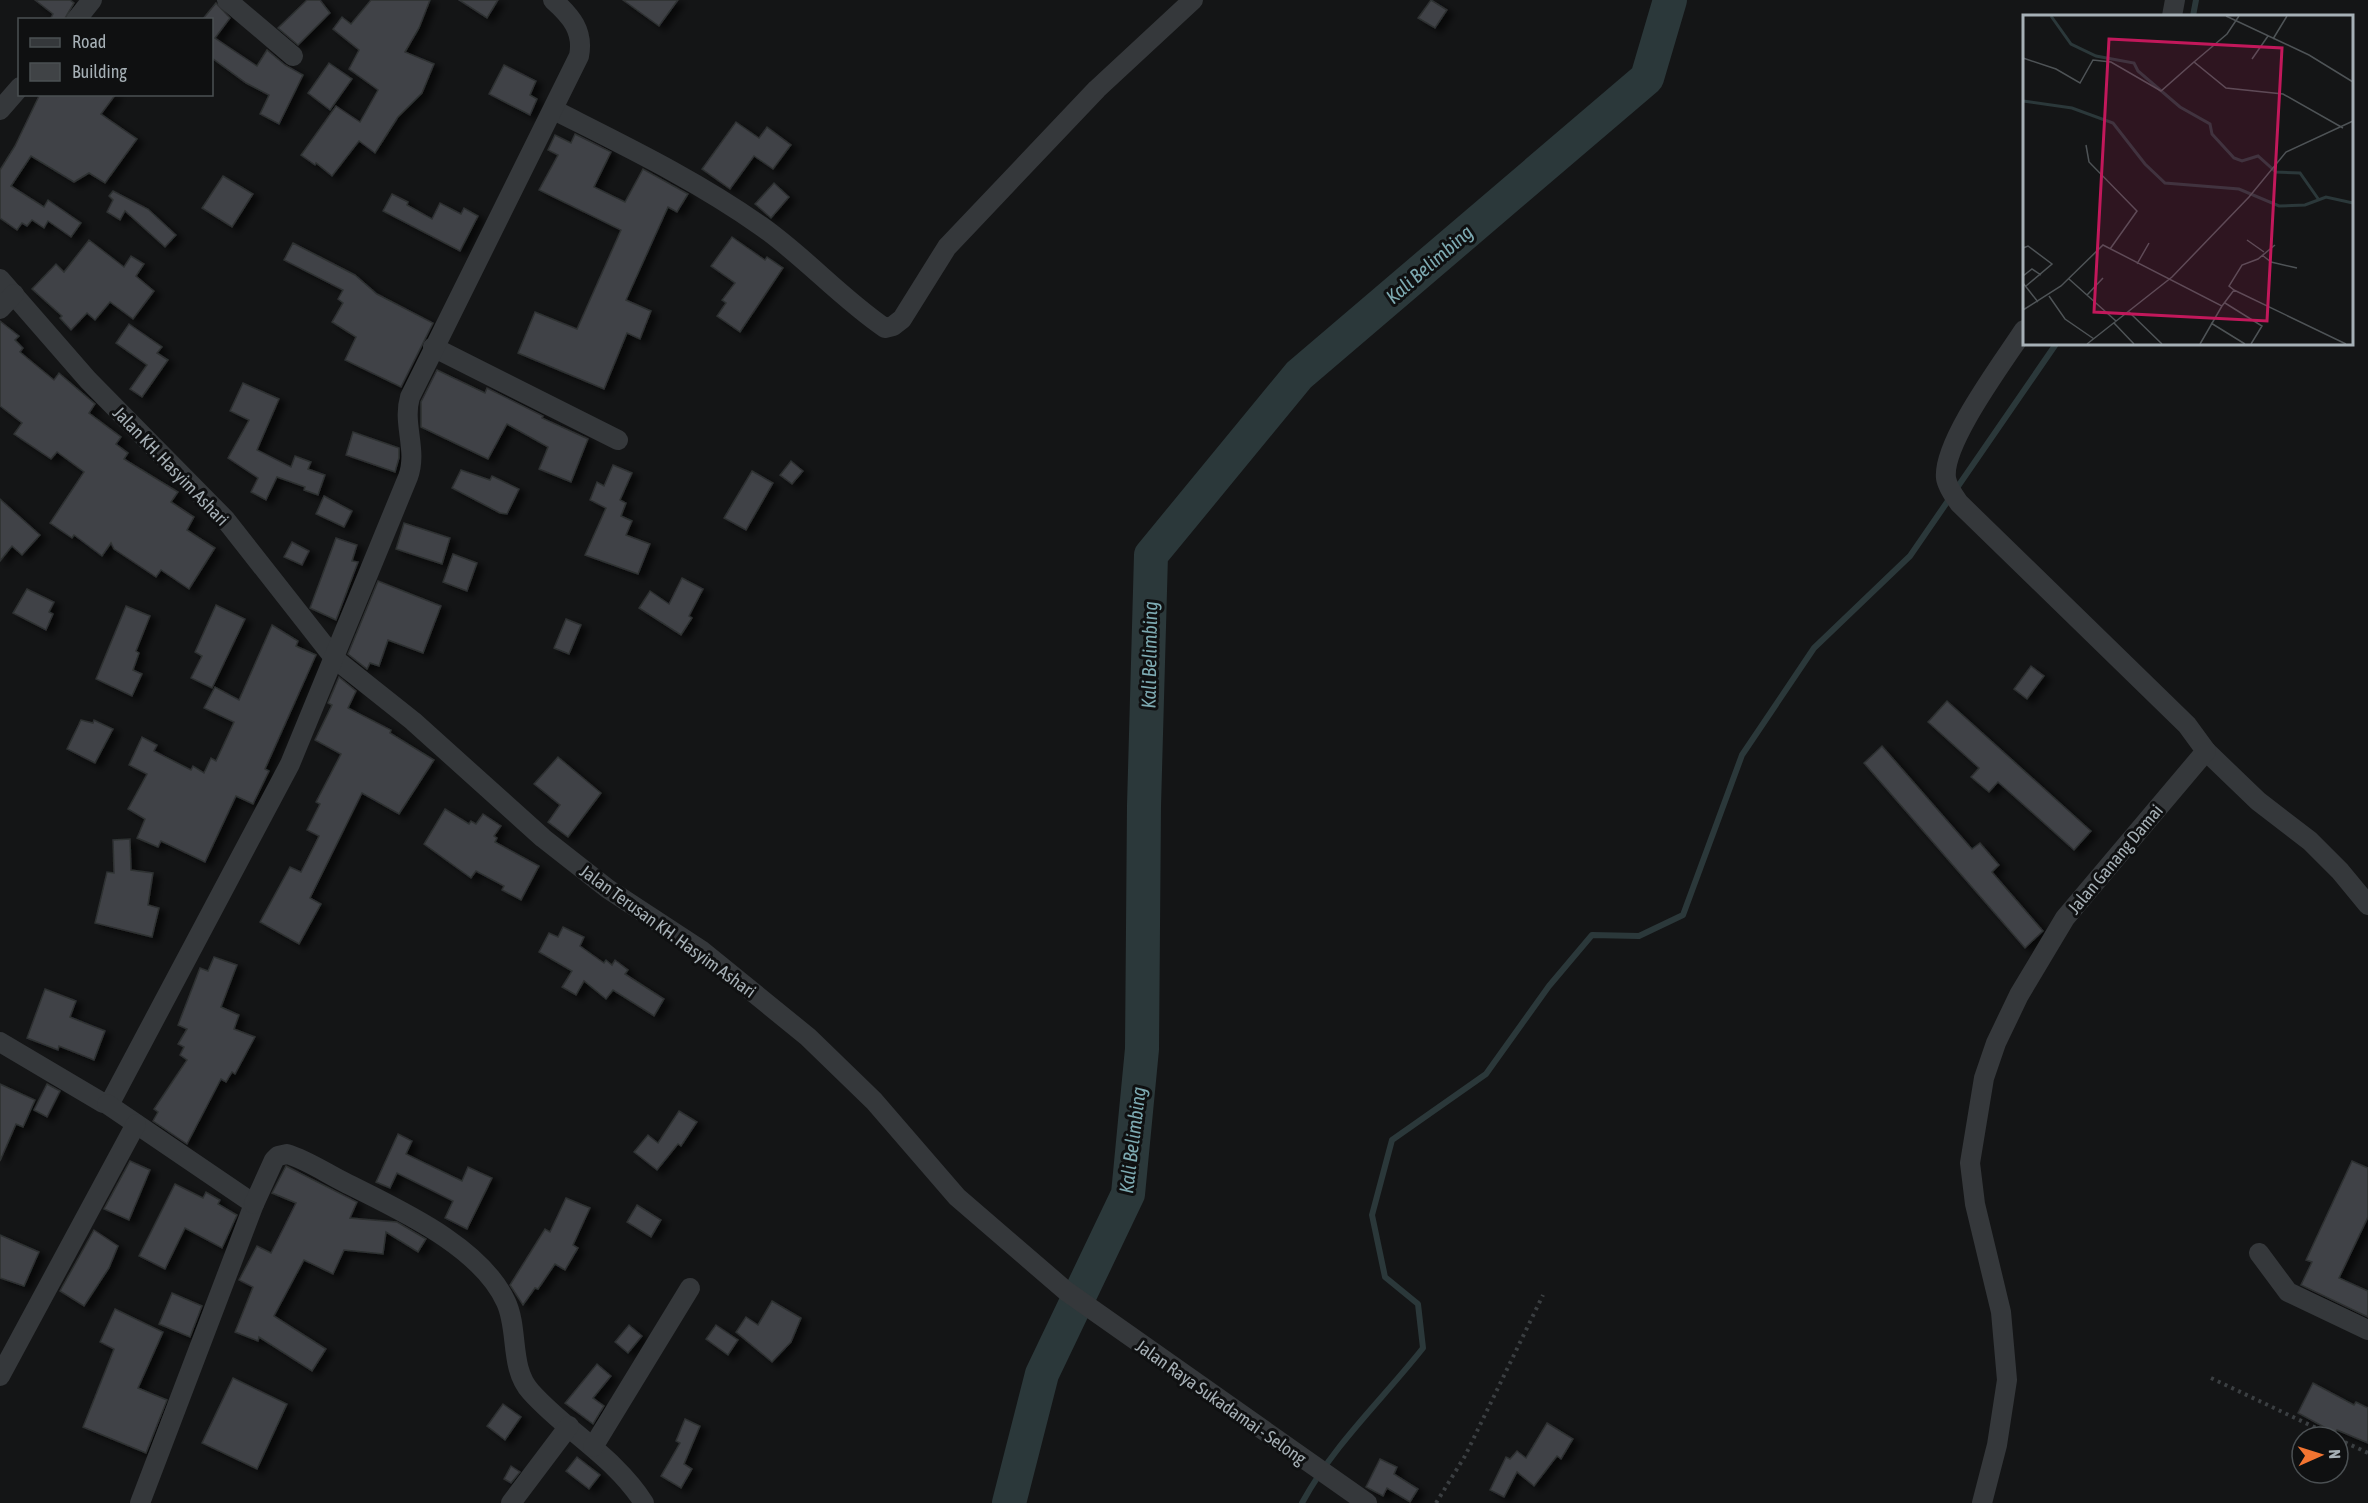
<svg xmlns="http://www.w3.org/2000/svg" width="2368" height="1503" viewBox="0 0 2368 1503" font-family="'Asap Condensed',sans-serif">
<defs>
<filter id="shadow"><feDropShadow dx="6" dy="4" stdDeviation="3" flood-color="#0009"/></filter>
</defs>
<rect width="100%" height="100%" fill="#141516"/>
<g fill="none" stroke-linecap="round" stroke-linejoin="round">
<g stroke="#2b383a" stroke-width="6">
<path d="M 2193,16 L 2196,0"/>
<path d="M 1302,1503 C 1334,1444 1382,1400 1423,1348 L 1418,1304 L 1385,1277 L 1372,1215 L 1392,1140 L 1486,1074 L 1549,986 L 1592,935 L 1639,936 L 1683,915 L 1742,755 L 1814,648 L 1910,556 L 2056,344"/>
</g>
<path stroke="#2b383a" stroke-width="34" d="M 1009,1503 L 1042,1374 L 1128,1194 L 1142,1049 L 1144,806 L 1151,555 L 1299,375 L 1647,78 L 1670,0"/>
</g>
<g fill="#404346" stroke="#2e3032" stroke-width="1.5" filter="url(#shadow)">
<path d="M 35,0 L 70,0 L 74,3 L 64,20 L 50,20 L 53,14 Z"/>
<path d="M 307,0 L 320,0 L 330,13 L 298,45 L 278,28 Z"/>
<path d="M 371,0 L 430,0 L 419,28 L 405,52 L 434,64 L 422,93 L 398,117 L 375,153 L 359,141 L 332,176 L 316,163 L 315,165 L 301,155 L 336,106 L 360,122 L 378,90 L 349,69 L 359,50 L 333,29 L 342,17 L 351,24 Z"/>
<path d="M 459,0 L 498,0 L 487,18 Z"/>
<path d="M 623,0 L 678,0 L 659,26 Z"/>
<path d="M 1431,0 L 1447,10 L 1435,28 L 1418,18 Z"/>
<path d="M 216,3 L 230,18 L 215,38 L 257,66 L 267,50 L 285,65 L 303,75 L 279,124 L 260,114 L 269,95 L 246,83 L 212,58 L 212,20 L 202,20 Z"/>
<path d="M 329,63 L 352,79 L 330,110 L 308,93 Z"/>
<path d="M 504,65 L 536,81 L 530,95 L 537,99 L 530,115 L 489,94 Z"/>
<path d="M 40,94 L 116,94 L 101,114 L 137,139 L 105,183 L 89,173 L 74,182 L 31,156 L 11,186 L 44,207 L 48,200 L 81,223 L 71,237 L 48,221 L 44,228 L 32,220 L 27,226 L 22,223 L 17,230 L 0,218 L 0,170 L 15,146 Z"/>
<path d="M 736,122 L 759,138 L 767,127 L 791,145 L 773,169 L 754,156 L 730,189 L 702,169 Z"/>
<path d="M 575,134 L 611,152 L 594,187 L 625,202 L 643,169 L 688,194 L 677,212 L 668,207 L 626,300 L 651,311 L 640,339 L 627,333 L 604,389 L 518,353 L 535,312 L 577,329 L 621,230 L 539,190 L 558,155 L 548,150 L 555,135 L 571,143 Z"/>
<path d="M 223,176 L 253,194 L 232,227 L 202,208 Z"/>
<path d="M 774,183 L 789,197 L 771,218 L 755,204 Z"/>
<path d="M 113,191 L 148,209 L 176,235 L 165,247 L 125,211 L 120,220 L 107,212 L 113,200 L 109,196 Z"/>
<path d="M 392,194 L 408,202 L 407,205 L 432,219 L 440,203 L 461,214 L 464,208 L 478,216 L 460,251 L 383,211 Z"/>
<path d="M 732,237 L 765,260 L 767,257 L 783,268 L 740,332 L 717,316 L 726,303 L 722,300 L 735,283 L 711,266 Z"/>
<path d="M 89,240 L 124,267 L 131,256 L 144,264 L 136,276 L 154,291 L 133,319 L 110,302 L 95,320 L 87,313 L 71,330 L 60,318 L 62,316 L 32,289 L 56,264 L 64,272 Z"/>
<path d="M 293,243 L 355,275 L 377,294 L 433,323 L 401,387 L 345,360 L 356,337 L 332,322 L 343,303 L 338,299 L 343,290 L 284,260 Z"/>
<path d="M 0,321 L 19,336 L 15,340 L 23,348 L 20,352 L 54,380 L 59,373 L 95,404 L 89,413 L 121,437 L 116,444 L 128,453 L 124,459 L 178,492 L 171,502 L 194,517 L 187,530 L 215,548 L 189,589 L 161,570 L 156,577 L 114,549 L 111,543 L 102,556 L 74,535 L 72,538 L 50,523 L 84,472 L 57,452 L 51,459 L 14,434 L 22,423 L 0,406 Z"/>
<path d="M 129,324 L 162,347 L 157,353 L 168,360 L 142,397 L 130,389 L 147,365 L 116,343 Z"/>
<path d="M 437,370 L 485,393 L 487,388 L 543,416 L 542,418 L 588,439 L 571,482 L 539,469 L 548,447 L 507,424 L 488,459 L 421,427 L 421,402 Z"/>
<path d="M 243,383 L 279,399 L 257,450 L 291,467 L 295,456 L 311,462 L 308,469 L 325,475 L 318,495 L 304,490 L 305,487 L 277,477 L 266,500 L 251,492 L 258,478 L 228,458 L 249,420 L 230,411 Z"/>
<path d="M 353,432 L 399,448 L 399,458 L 395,472 L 346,455 Z"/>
<path d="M 791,461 L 803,471 L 792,484 L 780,475 Z"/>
<path d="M 613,465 L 632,473 L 620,500 L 626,503 L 621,516 L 632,521 L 626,535 L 650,544 L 638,574 L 585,555 L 606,508 L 590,500 L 597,482 L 604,486 Z"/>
<path d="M 461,470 L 490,480 L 492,476 L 519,489 L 507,514 L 500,513 L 452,488 Z"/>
<path d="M 752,471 L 773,483 L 746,530 L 724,518 Z"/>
<path d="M 324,496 L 352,511 L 344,527 L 316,514 Z"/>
<path d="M 0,499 L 40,535 L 22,555 L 12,546 L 0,561 Z"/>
<path d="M 404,523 L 450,538 L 442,564 L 396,549 Z"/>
<path d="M 336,538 L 357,545 L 352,561 L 358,562 L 336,620 L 310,608 Z"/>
<path d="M 292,542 L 309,551 L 302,565 L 284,557 Z"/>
<path d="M 453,554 L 477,563 L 467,591 L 443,582 Z"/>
<path d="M 682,578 L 703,589 L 689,616 L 692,618 L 681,635 L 639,608 L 650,591 L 669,604 Z"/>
<path d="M 378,581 L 441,606 L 423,653 L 388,640 L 379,666 L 370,663 L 367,669 L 348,654 Z"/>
<path d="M 27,589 L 54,602 L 49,612 L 53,614 L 46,630 L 13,613 Z"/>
<path d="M 216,605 L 245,619 L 212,688 L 191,678 L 202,656 L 195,652 Z"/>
<path d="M 126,606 L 150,616 L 136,651 L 139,653 L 133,670 L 142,674 L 132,696 L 96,679 Z"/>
<path d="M 566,619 L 581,625 L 569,654 L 554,648 Z"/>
<path d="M 272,625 L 298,641 L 296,646 L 316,655 L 265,769 L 269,771 L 253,804 L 236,796 L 205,862 L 161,841 L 158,847 L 137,838 L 145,819 L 128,809 L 147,774 L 129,765 L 142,737 L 157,745 L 154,751 L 191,770 L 193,766 L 204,773 L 211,758 L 216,761 L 234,722 L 204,708 L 215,687 L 239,700 Z"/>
<path d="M 2031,666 L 2044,676 L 2027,699 L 2014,689 Z"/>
<path d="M 339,677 L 356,691 L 348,708 L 391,730 L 390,733 L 434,760 L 399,814 L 362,793 L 310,898 L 321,904 L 299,944 L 260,922 L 290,867 L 301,872 L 319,836 L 307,830 L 320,804 L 316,802 L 341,754 L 315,740 L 332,705 L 328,703 Z"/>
<path d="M 1947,701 L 2091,831 L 2074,850 L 1998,782 L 1989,792 L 1971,777 L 1979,768 L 1928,722 Z"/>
<path d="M 81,720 L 93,723 L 94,720 L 113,729 L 95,763 L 67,749 Z"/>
<path d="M 1882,746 L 1972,849 L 1980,843 L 1999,865 L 1992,872 L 2043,931 L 2025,948 L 1864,763 Z"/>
<path d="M 558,757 L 601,793 L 568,837 L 548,822 L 560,805 L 534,784 Z"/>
<path d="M 445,809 L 469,824 L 471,821 L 476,824 L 483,814 L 501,826 L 494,836 L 497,838 L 495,842 L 539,866 L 521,900 L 502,890 L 504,886 L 476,871 L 471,878 L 424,844 Z"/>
<path d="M 130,839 L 131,870 L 153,873 L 148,905 L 159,908 L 152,937 L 95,923 L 107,872 L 114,873 L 113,840 Z"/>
<path d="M 563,927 L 584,937 L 580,946 L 604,963 L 606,960 L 612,965 L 615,960 L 628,970 L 625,974 L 664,999 L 654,1016 L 613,990 L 606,999 L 584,981 L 576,995 L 562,987 L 572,971 L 539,952 L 549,933 L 558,937 Z"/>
<path d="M 214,957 L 237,965 L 221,1007 L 239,1015 L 234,1029 L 255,1037 L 235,1074 L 232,1072 L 226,1082 L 221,1079 L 187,1144 L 153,1121 L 158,1112 L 154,1109 L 187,1060 L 180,1055 L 184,1047 L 178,1044 L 187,1029 L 178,1025 L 200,968 L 208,971 Z"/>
<path d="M 45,989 L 76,1001 L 70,1017 L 105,1031 L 94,1060 L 59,1046 L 58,1050 L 27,1038 Z"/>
<path d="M 0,1084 L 35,1100 L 23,1127 L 16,1124 L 0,1161 Z"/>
<path d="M 47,1084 L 60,1091 L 47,1117 L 34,1110 Z"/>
<path d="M 679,1111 L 697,1122 L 681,1146 L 678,1144 L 657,1170 L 634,1152 L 648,1135 L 658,1143 Z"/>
<path d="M 398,1134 L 412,1141 L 406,1154 L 462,1181 L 468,1167 L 492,1178 L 467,1229 L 445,1218 L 453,1201 L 397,1173 L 390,1188 L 376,1182 Z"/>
<path d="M 130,1161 L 150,1170 L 129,1220 L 104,1209 Z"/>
<path d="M 2352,1161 L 2368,1168 L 2368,1217 L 2339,1278 L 2368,1291 L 2368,1317 L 2301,1285 L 2312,1262 L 2306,1260 Z"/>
<path d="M 286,1166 L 357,1202 L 350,1218 L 397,1222 L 426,1239 L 418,1252 L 386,1232 L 383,1254 L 344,1250 L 333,1274 L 304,1260 L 274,1316 L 326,1349 L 312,1371 L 259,1337 L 258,1341 L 235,1332 L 253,1287 L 239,1280 L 257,1246 L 271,1253 L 296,1203 L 272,1193 Z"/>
<path d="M 175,1184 L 203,1198 L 206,1192 L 220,1200 L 218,1204 L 237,1215 L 222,1248 L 185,1228 L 165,1269 L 139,1256 Z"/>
<path d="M 566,1198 L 590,1208 L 573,1245 L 578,1248 L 565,1270 L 555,1264 L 538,1289 L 535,1288 L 523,1305 L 510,1285 L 545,1229 L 550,1232 Z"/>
<path d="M 637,1205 L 661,1220 L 651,1237 L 627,1222 Z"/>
<path d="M 94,1230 L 118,1246 L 109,1268 L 84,1306 L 60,1291 Z"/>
<path d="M 0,1235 L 39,1252 L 24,1286 L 0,1278 Z"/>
<path d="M 172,1293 L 202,1306 L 190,1337 L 159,1324 Z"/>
<path d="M 772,1301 L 801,1318 L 791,1342 L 772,1362 L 736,1332 L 746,1317 L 758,1325 Z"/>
<path d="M 115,1309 L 163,1332 L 138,1388 L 167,1400 L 146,1453 L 83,1427 L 114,1349 L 100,1342 Z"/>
<path d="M 629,1325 L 642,1336 L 628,1353 L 615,1342 Z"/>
<path d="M 716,1325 L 738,1340 L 728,1355 L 706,1339 Z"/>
<path d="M 597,1364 L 611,1376 L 593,1398 L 604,1406 L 593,1424 L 565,1403 Z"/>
<path d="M 233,1378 L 287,1404 L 257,1469 L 202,1443 Z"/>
<path d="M 2313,1383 L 2354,1405 L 2356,1402 L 2368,1408 L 2368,1443 L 2337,1430 L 2335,1433 L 2298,1413 Z"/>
<path d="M 503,1404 L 521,1417 L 505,1440 L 487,1426 Z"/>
<path d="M 685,1419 L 700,1426 L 684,1464 L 692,1469 L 681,1488 L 661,1476 L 680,1443 L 676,1441 Z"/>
<path d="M 1547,1423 L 1573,1439 L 1561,1459 L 1557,1456 L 1534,1486 L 1517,1472 L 1504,1497 L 1490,1490 L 1506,1457 L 1510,1459 L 1517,1451 L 1526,1458 Z"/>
<path d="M 577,1457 L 600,1475 L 589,1489 L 566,1471 Z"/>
<path d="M 1380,1459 L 1397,1467 L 1394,1474 L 1418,1489 L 1410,1502 L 1387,1488 L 1383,1496 L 1366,1487 Z"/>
<path d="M 511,1466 L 520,1472 L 511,1483 L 504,1479 Z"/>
</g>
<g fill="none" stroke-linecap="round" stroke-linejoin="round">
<g stroke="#3b3f42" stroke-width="4" stroke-dasharray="3 4.5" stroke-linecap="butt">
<path d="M 2211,1378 L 2335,1437"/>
<path d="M 2338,1439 L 2368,1453"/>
<path d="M 1436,1503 L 1465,1456 L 1543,1295"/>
</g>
<g stroke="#35383b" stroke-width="20">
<path d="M 227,0 L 293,56"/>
<path d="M 2172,16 L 2175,0"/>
<path d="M 76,20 L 92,0"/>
<path d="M 0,110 L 20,87"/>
<path d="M 554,110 C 625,146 696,180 761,226 C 805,257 841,298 885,328 L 893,326 L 902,319 L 947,247 L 966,227 L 1097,89 L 1193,0"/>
<path d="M 0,279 L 88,380 L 225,519 L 335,659 L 413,721 L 543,838 L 608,889 L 701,950 L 808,1037 L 874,1101 L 957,1197 L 1066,1291 L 1367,1503"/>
<path d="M 0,309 L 14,294"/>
<path d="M 433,347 L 618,440"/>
<path d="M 2206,751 L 2258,801 L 2310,841 L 2340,871 L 2368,905"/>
<path d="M 0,1042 L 103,1103 L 110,1103 L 290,764 L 408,477 C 418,450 402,424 410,397 L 579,56 C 584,31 571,16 553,0"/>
<path d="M 107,1104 L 254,1204 L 140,1503"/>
<path d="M 254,1204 L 274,1160 L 278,1156 L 287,1154 C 307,1160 326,1173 344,1182 C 397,1209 480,1245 506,1302 C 519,1330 509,1368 531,1392 C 567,1432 615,1457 644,1503"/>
<path d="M 2259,1253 L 2288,1292 L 2368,1330"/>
<path d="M 0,1376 L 136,1124"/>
<path d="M 593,1447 L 690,1288"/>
<path d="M 511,1503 L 569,1426"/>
<path d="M 1982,1503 L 1997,1445 L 2007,1380 L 2001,1312 L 1975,1204 L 1970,1163 L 1984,1078 L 1996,1043 L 2019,995 L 2065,918 L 2206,751 L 2187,725 L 1959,503 C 1954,496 1947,486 1946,478 C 1942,443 2004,361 2024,330"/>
</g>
</g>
<g text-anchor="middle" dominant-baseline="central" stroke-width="6" stroke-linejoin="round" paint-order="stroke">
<g font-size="18" fill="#a6b0b6" stroke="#0f1011">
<text transform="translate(171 466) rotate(46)">Jalan KH. Hasyim Ashari</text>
<text transform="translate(2115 859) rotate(-50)">Jalan Ganang Damai</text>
<text transform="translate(668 931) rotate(36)">Jalan Terusan KH. Hasyim Ashari</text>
<text transform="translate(1221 1402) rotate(35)">Jalan Raya Sukadamai - Selong</text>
</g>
<g font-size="20" font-style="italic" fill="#7daab2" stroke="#0f1011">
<text transform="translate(1429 264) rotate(-41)">Kali Belimbing</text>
<text transform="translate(1149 655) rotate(-89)">Kali Belimbing</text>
<text transform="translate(1132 1140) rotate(-83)">Kali Belimbing</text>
</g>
</g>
<g transform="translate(2023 15)">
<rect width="330" height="330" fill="#141516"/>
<path fill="none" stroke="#2b383a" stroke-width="3" d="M 28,1 L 48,29 L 73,41 L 111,48 L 115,56 L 157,92 L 187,109 L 189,119 L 211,143 L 219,146 L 235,141 L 253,157 L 277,158 L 296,185M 0,86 L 49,93 L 90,108 L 122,149 L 142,168 L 216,174 L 256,191 L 282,190 L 303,182 L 330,188"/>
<path fill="none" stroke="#4e5356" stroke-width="1.5" d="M 203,1 L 286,40 L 330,67M 250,24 L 264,1M 0,43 L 33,54 L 57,68 L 70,45 L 88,47 L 138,76 L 171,47 L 203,73 L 260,79 L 320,113M 229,44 L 245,21M 171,47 L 204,19 L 216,1M 63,130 L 66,147 L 114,196 L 87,234M 224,225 L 241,237M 0,233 L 5,231 L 29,249 L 3,271M 239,240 L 248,247 L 274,253M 114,249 L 126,228M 0,261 L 9,254 L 18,260M 46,264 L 93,306M 0,268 L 15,287M 211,275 L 206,271 L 219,250 L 235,244 L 252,230M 64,280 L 80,263M 26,281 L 42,304 L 71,324M 202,288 L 239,311 L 228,329M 199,291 L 211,275 L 323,329M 0,295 L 38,271 L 80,230 L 199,291 L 177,329M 106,297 L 139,329M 91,308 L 111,329M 188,308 L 222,329M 64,329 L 149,262 L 226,182 L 263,137 L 330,106"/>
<path fill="#c2185b" fill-opacity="0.15" stroke="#c2185b" stroke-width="3" d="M 86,24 L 259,33 L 244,306 L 71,297 Z"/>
<rect width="330" height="330" fill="none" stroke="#a6b0b6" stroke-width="3"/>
</g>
<rect x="18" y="18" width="195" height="78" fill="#0f1011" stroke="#4b5053" stroke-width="1.5"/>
<rect x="30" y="38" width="30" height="9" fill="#35383b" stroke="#4b5053" stroke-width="1.5"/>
<text x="72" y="48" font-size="18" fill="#a6b0b6">Road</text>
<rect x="30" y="63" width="30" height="18" fill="#404346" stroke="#4b5053" stroke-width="1.5"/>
<text x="72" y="78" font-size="18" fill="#a6b0b6">Building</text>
<g transform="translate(2320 1455) rotate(87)"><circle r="28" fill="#0f1011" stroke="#4b5053" stroke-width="1.5"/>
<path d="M0-4.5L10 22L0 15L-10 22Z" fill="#f27431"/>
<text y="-9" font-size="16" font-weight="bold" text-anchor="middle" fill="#a6b0b6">N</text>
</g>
</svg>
